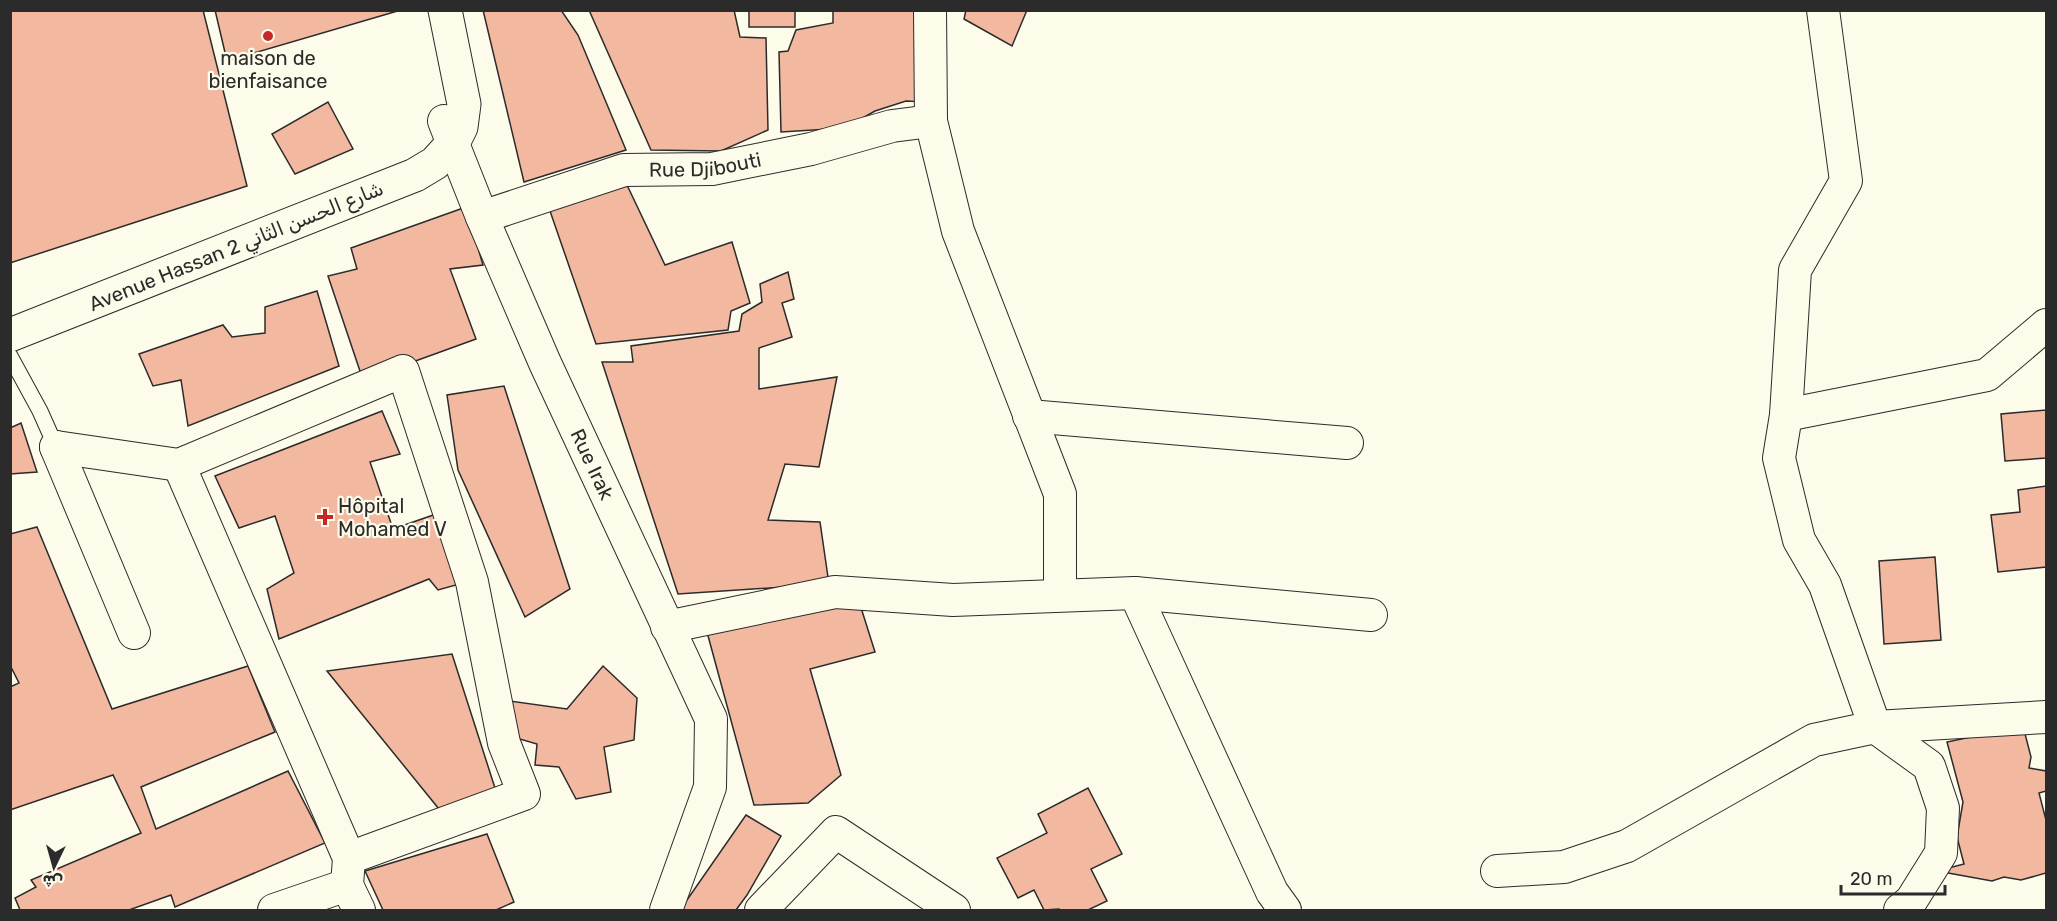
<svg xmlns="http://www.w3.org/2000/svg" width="2057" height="921" viewBox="0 0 2057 921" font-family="Rubik,'Noto Sans Arabic',sans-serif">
<rect width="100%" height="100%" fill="#fdfbea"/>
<g fill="#f2b8a0" stroke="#2b2b2b" stroke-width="1.5">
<path d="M 10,10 L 203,10 L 247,186 L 10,263 Z"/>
<path d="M 215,10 L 401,10 L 227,61 Z"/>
<path d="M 483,10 L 561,10 L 578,35 L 626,150 L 524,182 Z"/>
<path d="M 589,10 L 734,10 L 740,37 L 766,38 L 768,130 L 721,151 L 651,150 Z"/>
<rect x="749" y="10" width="46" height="17"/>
<path d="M 833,10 L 922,10 L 925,102 L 906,101 L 875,111 L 845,128 L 781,132 L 779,52 L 788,51 L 796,30 L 833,23 Z"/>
<path d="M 966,10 L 1027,10 L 1012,46 L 964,19 Z"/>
<path d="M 328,102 L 353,149 L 295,174 L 272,134 Z"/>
<path d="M 627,185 L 665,265 L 732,242 L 750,303 L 731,311 L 728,330 L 596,344 L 550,211 Z"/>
<path d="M 466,207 L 483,265 L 450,269 L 476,339 L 363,380 L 328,276 L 357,269 L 351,248 Z"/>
<path d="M 788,272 L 794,299 L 782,303 L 792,337 L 759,348 L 759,389 L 837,377 L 819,467 L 785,464 L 768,520 L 820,522 L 829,584 L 678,594 L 602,362 L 633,362 L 631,346 L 739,331 L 742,314 L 762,302 L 760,284 Z"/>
<path d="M 317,291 L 339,366 L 188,426 L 181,380 L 153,386 L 139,354 L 223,325 L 232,337 L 265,333 L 265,307 Z"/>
<path d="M 504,386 L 570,589 L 525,617 L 458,470 L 447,395 Z"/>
<path d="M 2046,410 L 2046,458 L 2005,461 L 2001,414 Z"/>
<path d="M 382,411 L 400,454 L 370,462 L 393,529 L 439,513 L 463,583 L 438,590 L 429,579 L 279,639 L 267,589 L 294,573 L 275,516 L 239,528 L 215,476 Z"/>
<path d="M 21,423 L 37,472 L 10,474 L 10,428 Z"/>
<path d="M 2046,486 L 2046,567 L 1998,572 L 1991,515 L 2020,512 L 2018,490 Z"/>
<path d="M 37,527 L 112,709 L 248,666 L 275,732 L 141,787 L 156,829 L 288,771 L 325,843 L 175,907 L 171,895 L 129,910 L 20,910 L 15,898 L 36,887 L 31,880 L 141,833 L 113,775 L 10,810 L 10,687 L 19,683 L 10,665 L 10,534 Z"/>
<path d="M 1935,557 L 1941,640 L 1884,644 L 1879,561 Z"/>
<path d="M 857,595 L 875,652 L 810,669 L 841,775 L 808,803 L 754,805 L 704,621 Z"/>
<path d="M 452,654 L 495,788 L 439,809 L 327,671 Z"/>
<path d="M 603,666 L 637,698 L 634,740 L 604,747 L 611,792 L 576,799 L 559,767 L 535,765 L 537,744 L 506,735 L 510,701 L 567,709 Z"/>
<path d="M 2023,726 L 2031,757 L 2029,768 L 2046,771 L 2046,791 L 2039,793 L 2046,820 L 2046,873 L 2021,880 L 2004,877 L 1992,881 L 1937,871 L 1964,864 L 1957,837 L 1963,802 L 1947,742 Z"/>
<path d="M 1088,788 L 1122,854 L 1091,869 L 1107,901 L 1088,910 L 1060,910 L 1059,909 L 1044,910 L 1034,890 L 1018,898 L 997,858 L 1047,833 L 1038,814 Z"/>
<path d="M 746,815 L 781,836 L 747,895 L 736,910 L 680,910 Z"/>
<path d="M 487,834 L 514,902 L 496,910 L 383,910 L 365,871 Z"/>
</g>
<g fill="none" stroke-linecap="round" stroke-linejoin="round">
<defs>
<path id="lane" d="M 10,356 L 40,411 L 56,447"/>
<g id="street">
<path d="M 930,10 L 931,121 L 958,231 L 1060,494 L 1060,595"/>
<path d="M 1823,10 L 1846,181 L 1795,270 L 1786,415 L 1779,458 L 1799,540 L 1825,585 L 1875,727 L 1929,766 L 1943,808 L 1941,853 L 1911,901 L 1900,910"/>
<path id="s1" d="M 444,121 L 482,217 L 545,363 L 711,719 L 710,787 L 666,910"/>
<path id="s2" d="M 482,217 L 624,170 L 712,169 L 811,149 L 892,126 L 931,121"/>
<path d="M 1786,415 L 1987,375 L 2046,325"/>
<path d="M 1029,416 L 1347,443"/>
<path d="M 56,447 L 179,465 L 403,371 L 472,582 L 504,743 L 524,794 L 349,858"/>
<path d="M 56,447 L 134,633"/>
<path d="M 179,465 L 349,858 L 347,885 L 359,910"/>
<path d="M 1135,593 L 1272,892 L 1285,910"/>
<path d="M 667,627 L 835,592 L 953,600 L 1135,593 L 1371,615"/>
<path d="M 1497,871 L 1564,867 L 1627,846 L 1814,740 L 1875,727 L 2046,717"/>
<path d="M 274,910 L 347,885"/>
<path d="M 761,910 L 836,832 L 954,910"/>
</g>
<path id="secondary" d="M 10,335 L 415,175 L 435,163 L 453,143 L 461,127 L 464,104 L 445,10"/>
</defs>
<use href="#lane" stroke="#2b2b2b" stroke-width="17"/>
<use href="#street" stroke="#2b2b2b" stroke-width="34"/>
<use href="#secondary" stroke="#2b2b2b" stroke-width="35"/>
<use href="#lane" stroke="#fdfbea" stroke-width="15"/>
<use href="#street" stroke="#fdfbea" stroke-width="32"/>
<use href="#secondary" stroke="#fdfbea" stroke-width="33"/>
</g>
<g fill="#c62828" stroke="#fdfbea" stroke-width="2">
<circle cx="268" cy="36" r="6"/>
<path d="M322 508h6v6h6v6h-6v6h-6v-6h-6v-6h6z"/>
</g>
<g text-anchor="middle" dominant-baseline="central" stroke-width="4.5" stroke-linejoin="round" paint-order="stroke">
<g font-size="20" fill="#2b2b2b" stroke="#fdfbea">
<text x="268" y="58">maison de<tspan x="268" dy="23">bienfaisance</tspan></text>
<text x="338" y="506" text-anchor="start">Hôpital<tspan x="338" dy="23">Mohamed V</tspan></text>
</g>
<g font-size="20" fill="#2b2b2b" stroke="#fdfbea">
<text stroke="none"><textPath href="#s2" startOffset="231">Rue Djibouti</textPath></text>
<text transform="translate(236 246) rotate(-22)">Avenue Hassan 2 شارع الحسن الثاني</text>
<text stroke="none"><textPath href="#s1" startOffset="374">Rue Irak</textPath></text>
</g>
</g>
<rect width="2057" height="921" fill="none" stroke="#2b2b2b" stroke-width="24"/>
<g transform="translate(54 867) rotate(185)" stroke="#fdfbea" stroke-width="4.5" paint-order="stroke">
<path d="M0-4.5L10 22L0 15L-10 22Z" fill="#2b2b2b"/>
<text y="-9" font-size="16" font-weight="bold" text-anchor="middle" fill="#2b2b2b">ش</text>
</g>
<path d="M1841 885v9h104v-9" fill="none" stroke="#2b2b2b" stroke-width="3"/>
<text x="1850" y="885" font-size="18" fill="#2b2b2b" stroke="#fdfbea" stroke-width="4.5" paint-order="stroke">20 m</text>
</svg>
